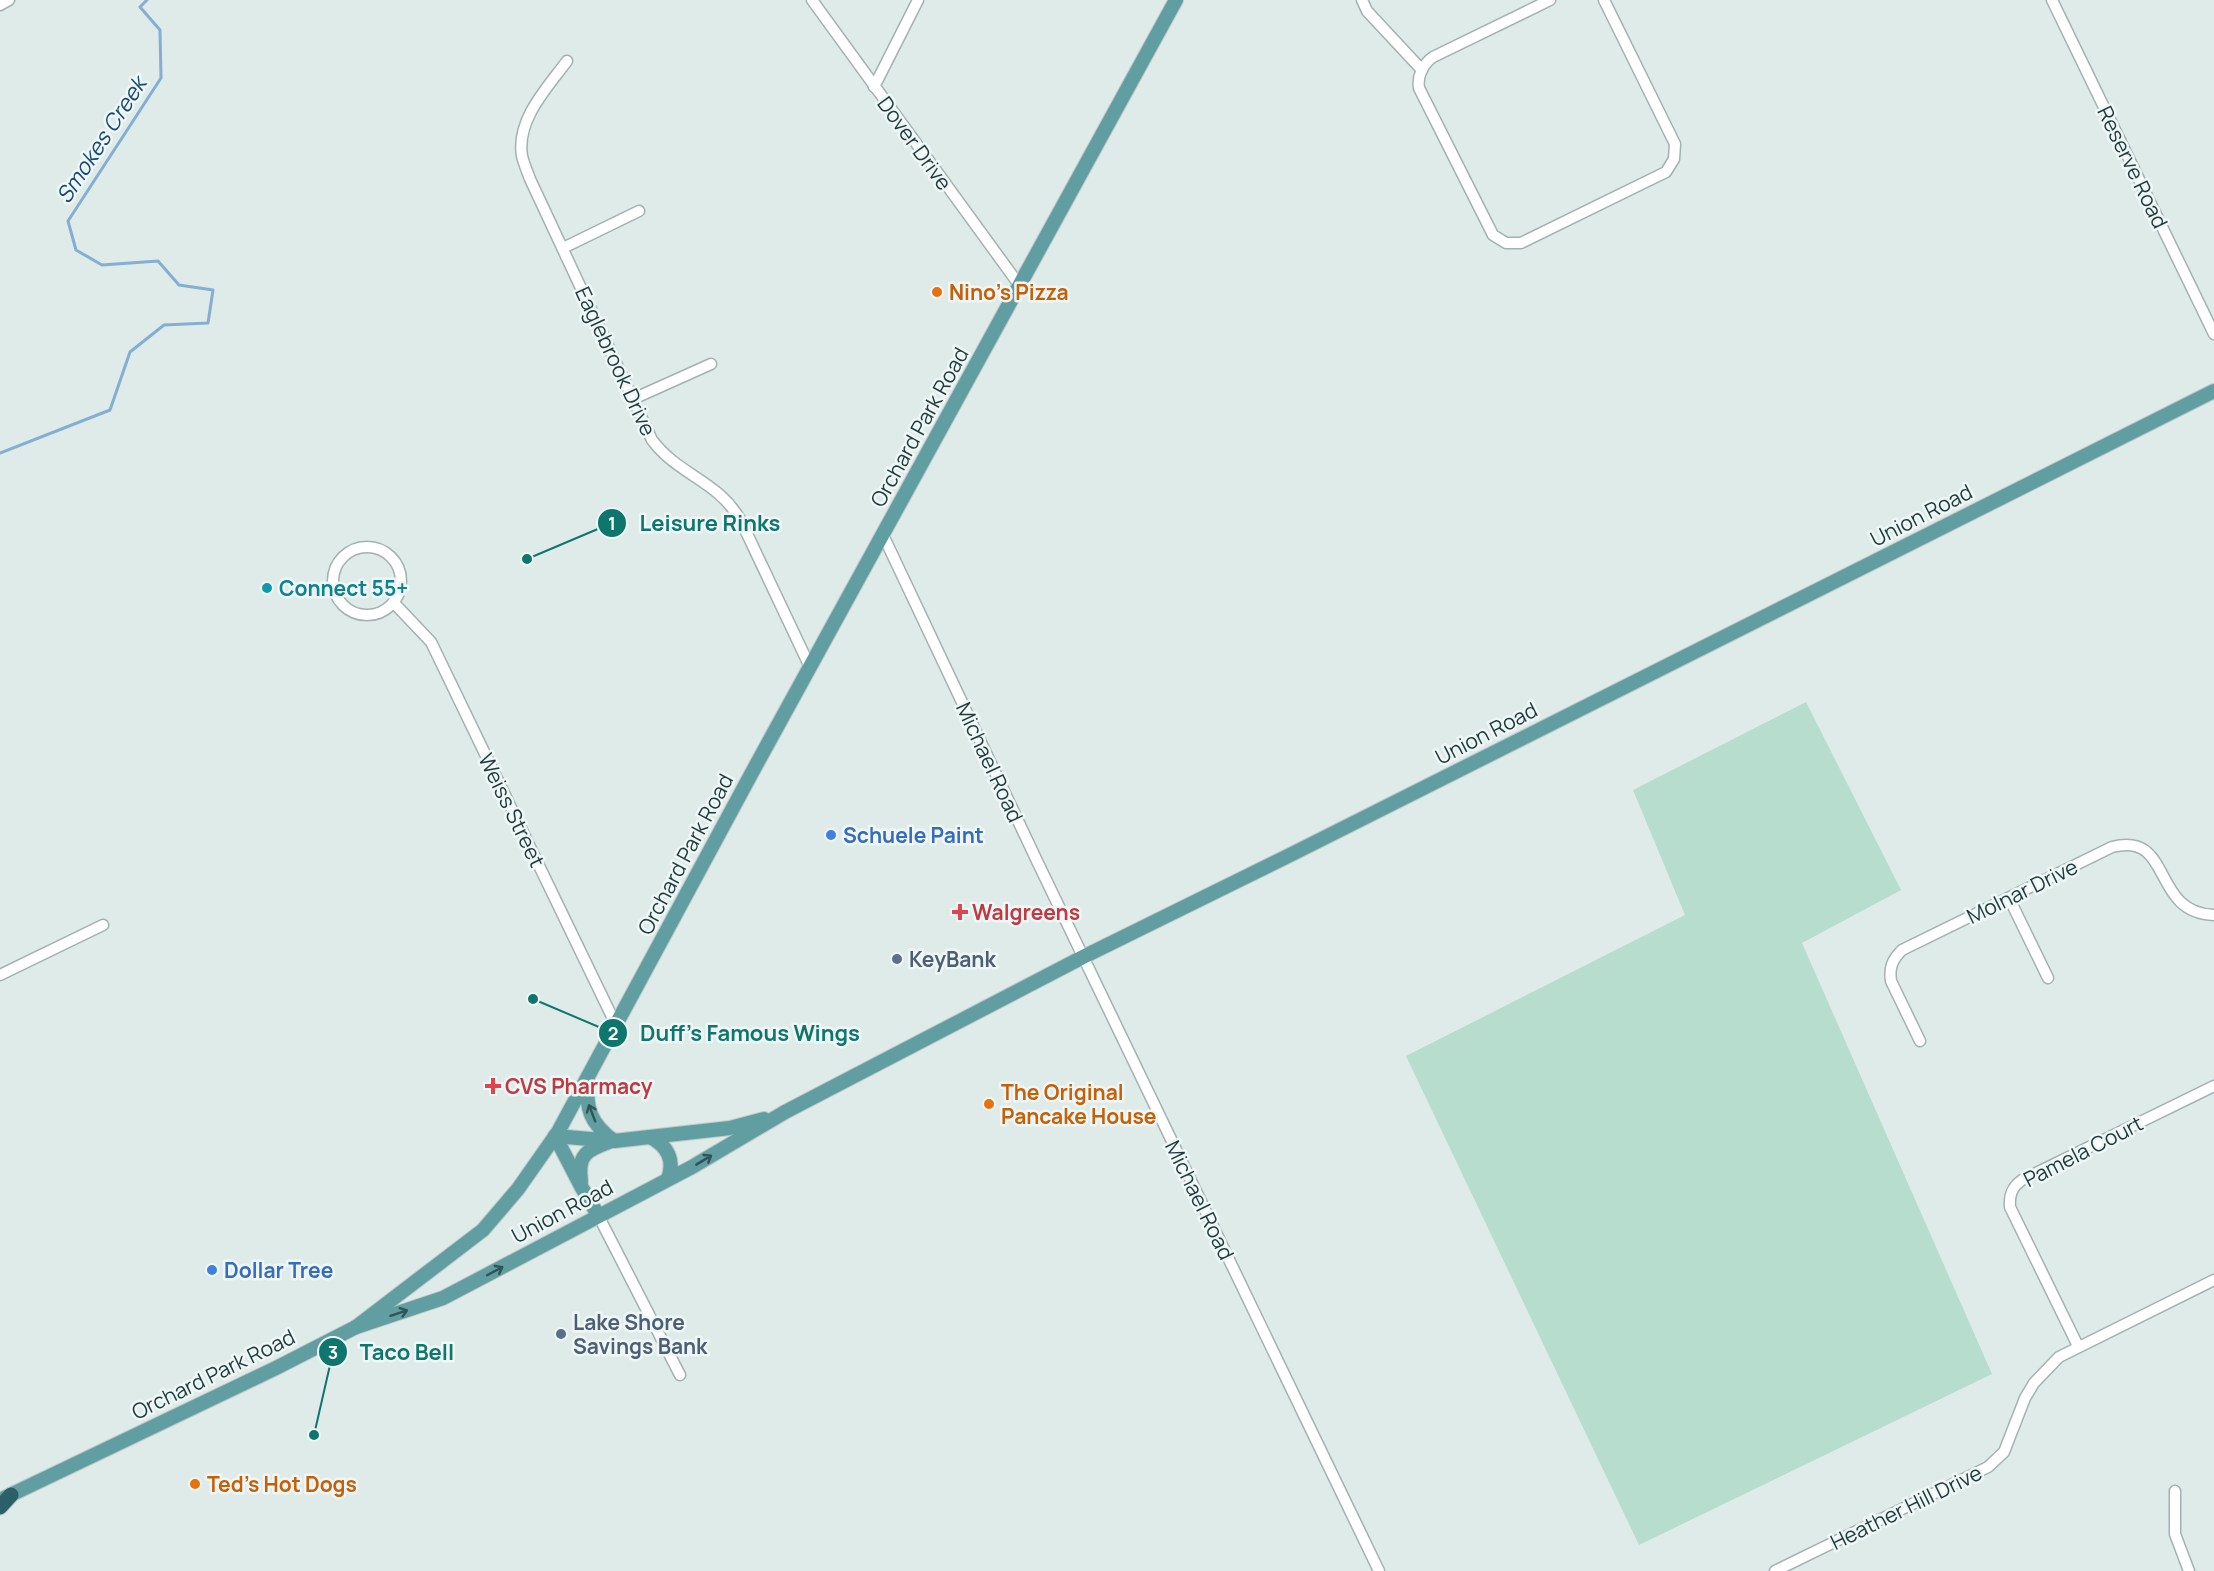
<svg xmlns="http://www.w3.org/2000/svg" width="2214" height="1571" viewBox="0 0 2214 1571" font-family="Manrope,sans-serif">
<rect width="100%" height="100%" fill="#dfebe9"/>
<path fill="#b6ddcd" d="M 1806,702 L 1901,890 L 1802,943 L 1992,1374 L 1639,1545 L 1406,1056 L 1685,915 L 1633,790 Z"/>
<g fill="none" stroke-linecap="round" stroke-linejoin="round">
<path stroke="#84aed2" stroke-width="3" d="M 0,453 L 110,410 L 130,352 L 164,325 L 208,323 L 213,290 L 179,285 L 158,261 L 102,265 L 76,250 L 68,221 L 161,78 L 160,30 L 140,7 L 147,0"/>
<defs>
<g id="minor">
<path d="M 812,0 L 1020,286"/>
<path d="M 1362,0 L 1367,11 L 1422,70"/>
<path d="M 1550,0 L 1433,57 C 1423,64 1417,76 1419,88 L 1493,235 L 1506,243 L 1521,243 L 1666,172 L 1674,159 L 1675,144 L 1604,0"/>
<path d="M 2052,0 L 2214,334"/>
<path d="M 0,5 L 9,0"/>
<path d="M 567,61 C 547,88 516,120 522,156 C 524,164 527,171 530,179 L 652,440 C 679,476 718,480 741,521 L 810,667"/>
<path d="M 874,87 L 918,0"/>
<path d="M 563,248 L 639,211"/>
<path d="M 633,399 L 711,364"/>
<path d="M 883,535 L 1037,861 L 1379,1571"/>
<circle cx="367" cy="581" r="34"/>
<path d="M 394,603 L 431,642 L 616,1025"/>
<path d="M 2009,898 L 2048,978"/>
<path d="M 0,975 L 103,925"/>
<path d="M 1920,1041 L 1891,981 C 1889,968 1892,960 1902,950 L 2112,847 C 2174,831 2150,913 2214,915"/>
<path d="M 598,1215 L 680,1375"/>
<path d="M 2078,1346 L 2010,1207 C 2009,1195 2012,1187 2022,1180 L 2214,1086"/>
<path d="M 2175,1491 L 2175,1534 L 2189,1571"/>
<path d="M 1775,1571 L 1988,1467 L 2004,1452 L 2025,1398 L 2034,1383 L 2059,1357 L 2214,1280"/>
</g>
<g id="major">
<path d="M 588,1081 C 585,1109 591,1124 614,1141"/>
<path d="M 555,1136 L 614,1141 L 730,1128 L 764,1119"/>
<path d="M 555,1136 L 582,1188 L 598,1215"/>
<path d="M 650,1137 C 668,1146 675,1160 668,1179"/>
<path d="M 581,1181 C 577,1155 587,1150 609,1142"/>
<path d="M 356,1327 L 443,1298 L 692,1167 L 785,1112 L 1083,957 L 1290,855 L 2214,391"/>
<path d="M 2,1499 L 276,1368 L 356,1327 L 483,1230 L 518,1189 L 558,1132 L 755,767 L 1176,0"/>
</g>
<path id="highway" d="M 0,1507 L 11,1495"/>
</defs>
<use href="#minor" stroke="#a2b2b1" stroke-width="13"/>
<use href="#major" stroke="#c0c8c8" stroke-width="16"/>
<use href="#highway" stroke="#c0c8c8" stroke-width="17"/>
<use href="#minor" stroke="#fff" stroke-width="10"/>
<use href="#major" stroke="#619ea2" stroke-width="14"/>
<use href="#highway" stroke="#2a6168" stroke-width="15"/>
</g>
<defs><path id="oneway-shaft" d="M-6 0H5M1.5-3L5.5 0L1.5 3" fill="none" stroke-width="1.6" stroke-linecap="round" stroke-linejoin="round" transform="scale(1.5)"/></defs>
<g stroke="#305355">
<use href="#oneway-shaft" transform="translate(592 1113) rotate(-111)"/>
<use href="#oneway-shaft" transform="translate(704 1160) rotate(-31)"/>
<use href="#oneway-shaft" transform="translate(495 1271) rotate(-28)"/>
<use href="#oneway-shaft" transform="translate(399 1313) rotate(-18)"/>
</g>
<g fill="#e8710a" stroke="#eff7f6" stroke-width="2">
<circle cx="937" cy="292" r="6"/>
<circle cx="989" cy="1104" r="6"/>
<circle cx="195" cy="1484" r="6"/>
</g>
<circle fill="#0f9aa8" stroke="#eff7f6" stroke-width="2" cx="267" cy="588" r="6"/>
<g fill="#3f7fe0" stroke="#eff7f6" stroke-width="2">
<circle cx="831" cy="835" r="6"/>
<circle cx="212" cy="1270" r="6"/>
</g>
<g fill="#e0444e" stroke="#eff7f6" stroke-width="2">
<path d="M957 903h6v6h6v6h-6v6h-6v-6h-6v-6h6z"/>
<path d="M490 1077h6v6h6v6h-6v6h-6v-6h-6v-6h6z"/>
</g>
<g fill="#5c6f8a" stroke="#eff7f6" stroke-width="2">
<circle cx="897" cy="959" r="6"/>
<circle cx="561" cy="1334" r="6"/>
</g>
<g text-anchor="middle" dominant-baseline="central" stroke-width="5" stroke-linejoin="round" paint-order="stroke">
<g font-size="21" fill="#1f3a3b" stroke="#eff7f6">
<text transform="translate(915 143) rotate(54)">Dover Drive</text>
<text transform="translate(2133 167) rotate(64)">Reserve Road</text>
<text transform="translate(616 361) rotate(65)">Eaglebrook Drive</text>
<text transform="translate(919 427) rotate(-61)">Orchard Park Road</text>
<text transform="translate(1921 515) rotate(-27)">Union Road</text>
<text transform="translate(1486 733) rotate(-27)">Union Road</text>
<text transform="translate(990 762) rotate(65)">Michael Road</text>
<text transform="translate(512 810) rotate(64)">Weiss Street</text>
<text transform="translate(685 854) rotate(-62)">Orchard Park Road</text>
<text transform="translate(2022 891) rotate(-26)">Molnar Drive</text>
<text transform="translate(2083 1151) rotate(-27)">Pamela Court</text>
<text transform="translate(1200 1200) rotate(64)">Michael Road</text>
<text transform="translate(562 1211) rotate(-28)">Union Road</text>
<text transform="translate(213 1374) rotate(-26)">Orchard Park Road</text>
<text transform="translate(1906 1507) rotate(-26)">Heather Hill Drive</text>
</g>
<g font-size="21" font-weight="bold" fill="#c56008" stroke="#eff7f6" text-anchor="start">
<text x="949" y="292">Nino's Pizza</text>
<text x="1001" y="1092">The Original<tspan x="1001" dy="24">Pancake House</tspan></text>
<text x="207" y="1484">Ted's Hot Dogs</text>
</g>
<g font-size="21" font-weight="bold" fill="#0d838f" stroke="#eff7f6" text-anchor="start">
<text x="279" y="588">Connect 55+</text>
</g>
<g font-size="21" font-weight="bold" fill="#366cbe" stroke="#eff7f6" text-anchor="start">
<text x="843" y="835">Schuele Paint</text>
<text x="224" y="1270">Dollar Tree</text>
</g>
<g font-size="21" font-weight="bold" fill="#be3a42" stroke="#eff7f6" text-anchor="start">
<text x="972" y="912">Walgreens</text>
<text x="505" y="1086">CVS Pharmacy</text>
</g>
<g font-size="21" font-weight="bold" fill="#4e5e75" stroke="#eff7f6" text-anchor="start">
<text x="909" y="959">KeyBank</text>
<text x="573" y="1322">Lake Shore<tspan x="573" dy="24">Savings Bank</tspan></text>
</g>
<g font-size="22" font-style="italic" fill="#184a78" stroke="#eff7f6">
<text transform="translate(101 140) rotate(-57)">Smokes Creek</text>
</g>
</g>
<path fill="none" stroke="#0f766e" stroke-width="2" d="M527 559L612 523M533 999L613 1033M314 1435L333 1352"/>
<g fill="#0f766e" stroke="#eff7f6" stroke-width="2">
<circle cx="527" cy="559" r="6"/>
<circle cx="533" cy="999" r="6"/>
<circle cx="314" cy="1435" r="6"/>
<circle cx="612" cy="523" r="15"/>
<circle cx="613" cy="1033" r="15"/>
<circle cx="333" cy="1352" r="15"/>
</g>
<g font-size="18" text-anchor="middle" font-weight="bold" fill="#fff">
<text x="612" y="530">1</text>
<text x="613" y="1040">2</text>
<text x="333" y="1359">3</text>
</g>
<g font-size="22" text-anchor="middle" font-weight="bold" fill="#0f766e" stroke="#eff7f6" stroke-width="5" stroke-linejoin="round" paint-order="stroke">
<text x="710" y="531">Leisure Rinks</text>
<text x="750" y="1041">Duff's Famous Wings</text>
<text x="407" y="1360">Taco Bell</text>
</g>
</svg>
